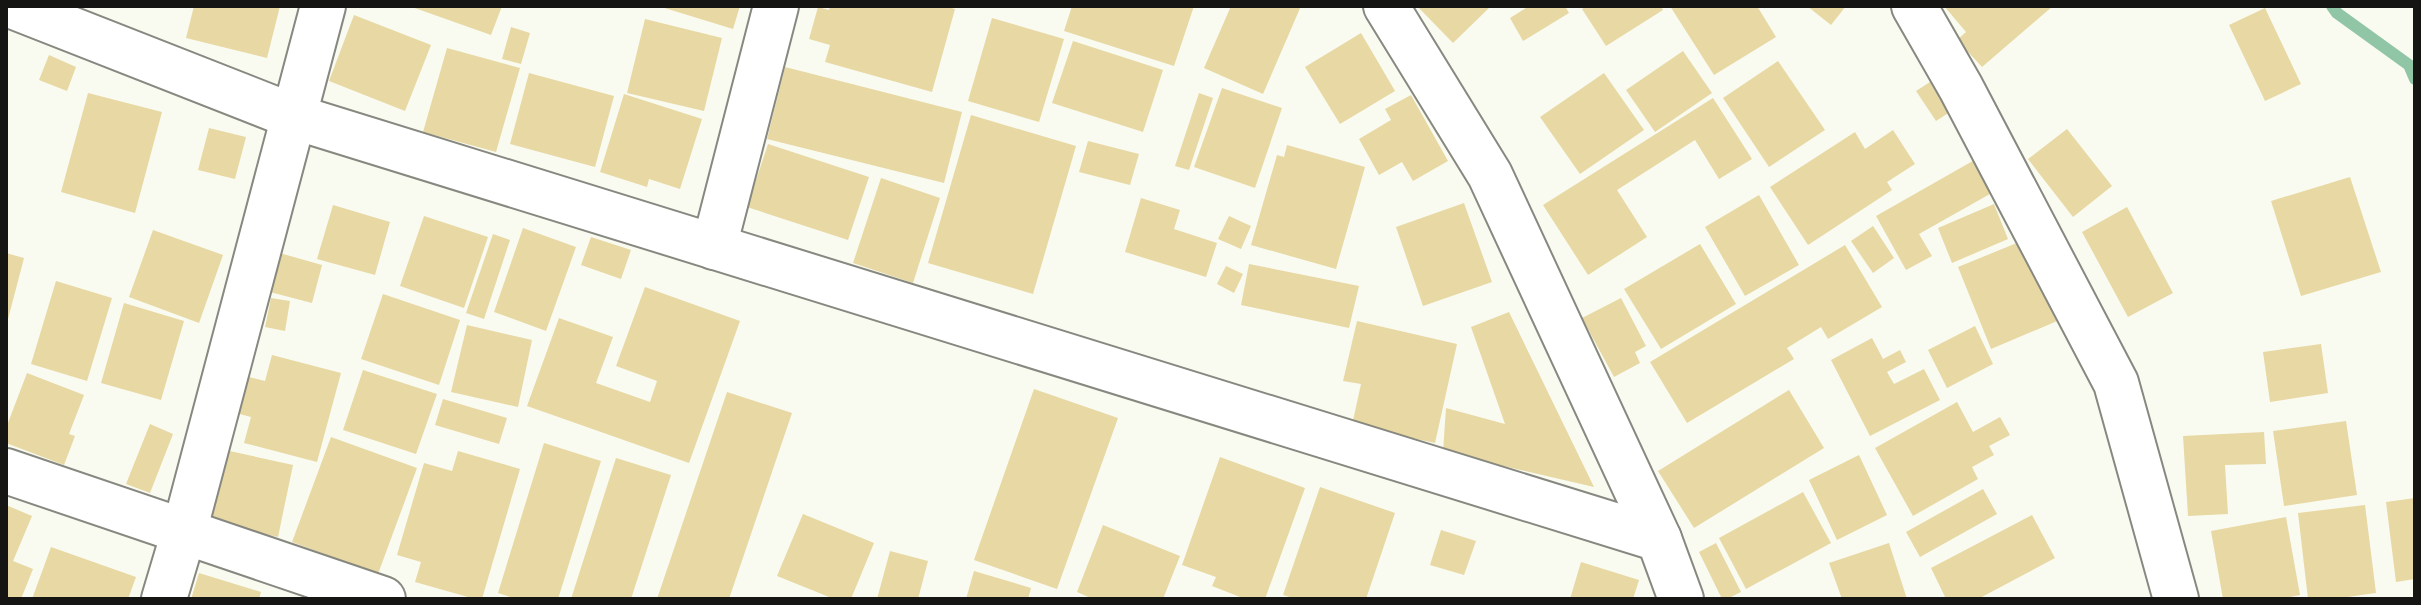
<svg xmlns="http://www.w3.org/2000/svg" width="2421" height="605" viewBox="0 0 2421 605" font-family="'PT Sans',sans-serif">
<rect width="100%" height="100%" fill="#f9fbf1"/>
<g fill="none" stroke-linecap="round" stroke-linejoin="round">
<path stroke="#90c5a6" stroke-width="12" d="M 2332,6 L 2337,13 L 2409,65 L 2415,79"/>
</g>
<g fill="#e8d8a3">
<path d="M 194,6 L 280,6 L 267,58 L 186,38 Z"/>
<path d="M 409,6 L 502,6 L 491,35 Z"/>
<path d="M 658,6 L 740,6 L 733,29 Z"/>
<path d="M 830,6 L 945,6 L 955,9 L 932,92 L 825,62 L 830,45 L 809,39 L 818,7 L 829,10 Z"/>
<path d="M 1072,6 L 1194,6 L 1174,66 L 1064,31 Z"/>
<path d="M 1231,6 L 1301,6 L 1263,94 L 1204,68 Z"/>
<path d="M 1417,6 L 1491,6 L 1453,43 Z"/>
<path d="M 1529,6 L 1565,6 L 1569,13 L 1523,41 L 1510,18 Z"/>
<path d="M 1587,6 L 1661,6 L 1663,10 L 1606,46 L 1582,9 Z"/>
<path d="M 1670,6 L 1757,6 L 1776,37 L 1714,75 Z"/>
<path d="M 1807,6 L 1846,6 L 1831,25 Z"/>
<path d="M 1944,6 L 2003,6 L 2004,8 L 2007,6 L 2053,6 L 1982,67 L 1957,40 L 1966,32 Z"/>
<path d="M 2265,8 L 2301,84 L 2265,101 L 2229,25 Z"/>
<path d="M 354,15 L 431,45 L 405,111 L 329,81 Z"/>
<path d="M 992,18 L 1064,39 L 1039,122 L 968,101 Z"/>
<path d="M 645,19 L 722,38 L 704,111 L 627,93 Z"/>
<path d="M 511,27 L 530,33 L 521,64 L 502,59 Z"/>
<path d="M 1361,33 L 1395,91 L 1340,124 L 1305,67 Z"/>
<path d="M 1073,41 L 1163,70 L 1143,132 L 1052,103 Z"/>
<path d="M 447,48 L 520,68 L 496,152 L 423,132 Z"/>
<path d="M 1683,51 L 1712,93 L 1655,132 L 1626,90 Z"/>
<path d="M 49,55 L 76,67 L 67,91 L 39,80 Z"/>
<path d="M 1778,61 L 1825,130 L 1769,167 L 1723,98 Z"/>
<path d="M 785,67 L 962,112 L 944,183 L 767,139 Z"/>
<path d="M 529,73 L 614,96 L 595,167 L 510,144 Z"/>
<path d="M 1604,73 L 1644,130 L 1580,174 L 1540,117 Z"/>
<path d="M 1930,82 L 1950,112 L 1936,121 L 1916,91 Z"/>
<path d="M 1222,88 L 1282,108 L 1255,188 L 1194,167 Z"/>
<path d="M 88,93 L 162,112 L 135,213 L 61,192 Z"/>
<path d="M 1199,93 L 1213,98 L 1189,170 L 1175,166 Z"/>
<path d="M 624,94 L 702,119 L 680,189 L 649,179 L 647,187 L 600,172 Z"/>
<path d="M 1411,95 L 1448,161 L 1413,181 L 1402,162 L 1379,175 L 1359,139 L 1391,120 L 1385,109 Z"/>
<path d="M 1713,98 L 1752,159 L 1719,179 L 1695,140 L 1617,190 L 1647,237 L 1588,275 L 1543,205 Z"/>
<path d="M 971,115 L 1076,146 L 1033,294 L 928,263 Z"/>
<path d="M 209,128 L 246,137 L 235,179 L 198,170 Z"/>
<path d="M 2067,129 L 2112,186 L 2073,217 L 2028,159 Z"/>
<path d="M 1893,130 L 1915,164 L 1887,182 L 1892,190 L 1808,245 L 1770,187 L 1855,132 L 1865,149 Z"/>
<path d="M 1088,141 L 1139,154 L 1130,185 L 1079,172 Z"/>
<path d="M 768,144 L 869,177 L 848,240 L 747,207 Z"/>
<path d="M 1287,145 L 1365,167 L 1336,269 L 1251,245 L 1277,155 L 1284,157 Z"/>
<path d="M 1978,158 L 1997,190 L 1919,234 L 1932,256 L 1906,270 L 1876,216 Z"/>
<path d="M 2350,177 L 2381,272 L 2301,296 L 2271,201 Z"/>
<path d="M 881,178 L 940,198 L 913,283 L 853,263 Z"/>
<path d="M 1759,195 L 1799,265 L 1745,296 L 1705,227 Z"/>
<path d="M 1141,198 L 1180,210 L 1174,229 L 1217,243 L 1206,277 L 1125,252 Z"/>
<path d="M 1464,203 L 1492,282 L 1423,306 L 1396,227 Z"/>
<path d="M 1994,204 L 2008,239 L 1952,263 L 1938,228 Z"/>
<path d="M 333,205 L 390,222 L 375,275 L 317,259 Z"/>
<path d="M 2127,207 L 2173,293 L 2128,317 L 2082,232 Z"/>
<path d="M 424,216 L 488,237 L 464,308 L 400,286 Z"/>
<path d="M 1229,216 L 1251,226 L 1241,249 L 1218,239 Z"/>
<path d="M 1873,226 L 1894,258 L 1873,273 L 1851,241 Z"/>
<path d="M 523,228 L 576,247 L 546,331 L 494,312 Z"/>
<path d="M 153,230 L 223,255 L 199,323 L 129,297 Z"/>
<path d="M 493,234 L 510,240 L 484,319 L 466,313 Z"/>
<path d="M 591,237 L 631,250 L 621,279 L 581,265 Z"/>
<path d="M 2029,238 L 2062,319 L 1991,349 L 1958,267 Z"/>
<path d="M 1700,244 L 1736,304 L 1661,349 L 1624,289 Z"/>
<path d="M 1845,245 L 1882,307 L 1828,339 L 1821,327 L 1787,348 L 1794,359 L 1687,423 L 1650,362 Z"/>
<path d="M 276,252 L 322,265 L 312,303 L 266,291 Z"/>
<path d="M 6,253 L 24,258 L 7,323 L 6,323 Z"/>
<path d="M 1249,264 L 1359,286 L 1349,328 L 1241,305 Z"/>
<path d="M 1226,266 L 1243,274 L 1234,293 L 1217,284 Z"/>
<path d="M 56,281 L 112,298 L 87,381 L 31,364 Z"/>
<path d="M 645,287 L 740,321 L 689,463 L 527,406 L 559,318 L 613,337 L 596,383 L 650,402 L 657,381 L 616,366 Z"/>
<path d="M 383,294 L 460,320 L 439,385 L 361,359 Z"/>
<path d="M 271,298 L 290,301 L 285,331 L 265,327 Z"/>
<path d="M 1621,298 L 1646,346 L 1635,352 L 1640,363 L 1614,377 L 1582,318 Z"/>
<path d="M 124,303 L 184,321 L 161,400 L 101,383 Z"/>
<path d="M 1509,312 L 1594,487 L 1443,452 L 1446,408 L 1505,424 L 1471,327 Z"/>
<path d="M 1357,321 L 1457,344 L 1435,443 L 1352,425 L 1361,384 L 1343,381 Z"/>
<path d="M 467,325 L 532,340 L 518,407 L 451,392 Z"/>
<path d="M 1975,326 L 1993,364 L 1947,388 L 1928,350 Z"/>
<path d="M 1872,338 L 1883,359 L 1900,350 L 1906,362 L 1887,372 L 1894,384 L 1924,369 L 1940,400 L 1870,436 L 1831,360 Z"/>
<path d="M 2321,344 L 2328,393 L 2270,402 L 2263,352 Z"/>
<path d="M 272,355 L 341,373 L 317,462 L 244,443 L 251,417 L 236,413 L 245,376 L 265,381 Z"/>
<path d="M 363,370 L 437,394 L 416,454 L 343,430 Z"/>
<path d="M 27,373 L 84,395 L 69,434 L 75,436 L 64,465 L 6,443 L 6,428 Z"/>
<path d="M 1034,389 L 1118,418 L 1057,589 L 974,560 Z"/>
<path d="M 1789,390 L 1824,448 L 1694,528 L 1658,471 Z"/>
<path d="M 727,392 L 792,413 L 729,599 L 657,599 Z"/>
<path d="M 443,399 L 507,418 L 499,444 L 435,425 Z"/>
<path d="M 1957,402 L 1973,432 L 2000,417 L 2010,435 L 1989,446 L 1994,455 L 1972,467 L 1978,479 L 1913,516 L 1875,448 Z"/>
<path d="M 2346,421 L 2357,495 L 2284,506 L 2273,431 Z"/>
<path d="M 150,424 L 173,434 L 150,493 L 126,484 Z"/>
<path d="M 2264,432 L 2266,464 L 2225,465 L 2228,514 L 2188,516 L 2183,436 Z"/>
<path d="M 331,437 L 417,468 L 378,574 L 292,542 Z"/>
<path d="M 544,443 L 601,461 L 558,599 L 516,599 L 498,593 Z"/>
<path d="M 225,450 L 293,465 L 278,537 L 209,521 Z"/>
<path d="M 458,451 L 520,469 L 482,599 L 475,599 L 415,582 L 421,562 L 397,555 L 424,463 L 452,471 Z"/>
<path d="M 1859,455 L 1887,515 L 1837,540 L 1809,480 Z"/>
<path d="M 1220,457 L 1305,488 L 1265,599 L 1239,599 L 1240,597 L 1212,586 L 1216,577 L 1182,565 Z"/>
<path d="M 616,458 L 671,475 L 631,599 L 571,599 Z"/>
<path d="M 1320,487 L 1395,513 L 1366,599 L 1296,599 L 1283,595 Z"/>
<path d="M 1983,489 L 1997,514 L 1920,557 L 1906,532 Z"/>
<path d="M 1803,492 L 1831,543 L 1746,589 L 1719,538 Z"/>
<path d="M 2415,498 L 2415,579 L 2396,582 L 2386,502 Z"/>
<path d="M 6,505 L 32,516 L 13,561 L 33,569 L 21,599 L 6,599 Z"/>
<path d="M 2365,505 L 2376,593 L 2333,599 L 2308,599 L 2298,513 Z"/>
<path d="M 803,514 L 874,543 L 851,599 L 834,599 L 777,576 Z"/>
<path d="M 2032,515 L 2055,558 L 1978,599 L 1946,599 L 1931,568 Z"/>
<path d="M 2286,517 L 2300,595 L 2279,599 L 2223,599 L 2211,531 Z"/>
<path d="M 1103,525 L 1180,556 L 1163,599 L 1093,599 L 1077,592 Z"/>
<path d="M 1441,530 L 1476,541 L 1464,575 L 1430,565 Z"/>
<path d="M 1716,543 L 1741,592 L 1727,599 L 1722,599 L 1699,552 Z"/>
<path d="M 1889,543 L 1907,599 L 1842,599 L 1829,563 Z"/>
<path d="M 51,547 L 136,577 L 128,599 L 32,599 Z"/>
<path d="M 890,551 L 928,561 L 918,599 L 877,599 Z"/>
<path d="M 1581,562 L 1639,580 L 1633,599 L 1570,599 Z"/>
<path d="M 974,571 L 1031,588 L 1028,599 L 966,599 Z"/>
<path d="M 199,573 L 261,592 L 259,599 L 191,599 Z"/>
</g>
<g fill="none" stroke-linecap="round" stroke-linejoin="round">
<defs>
<g id="minor">
<path d="M 12,6 L 295,117 L 1659,539"/>
<path d="M 1914,6 L 1961,88 L 2116,383 L 2176,599"/>
<path d="M 714,247 L 776,6"/>
<path d="M 6,471 L 383,599"/>
<path d="M 164,599 L 184,532 L 323,6"/>
</g>
<path id="tertiary" d="M 1386,6 L 1490,175 L 1659,539 L 1681,599"/>
</defs>
<use href="#minor" stroke="#878880" stroke-width="48"/>
<use href="#tertiary" stroke="#878880" stroke-width="48"/>
<use href="#minor" stroke="#fff" stroke-width="44"/>
<use href="#tertiary" stroke="#fff" stroke-width="44"/>
</g>
<rect width="2421" height="605" fill="none" stroke="#151613" stroke-width="16"/>
</svg>
